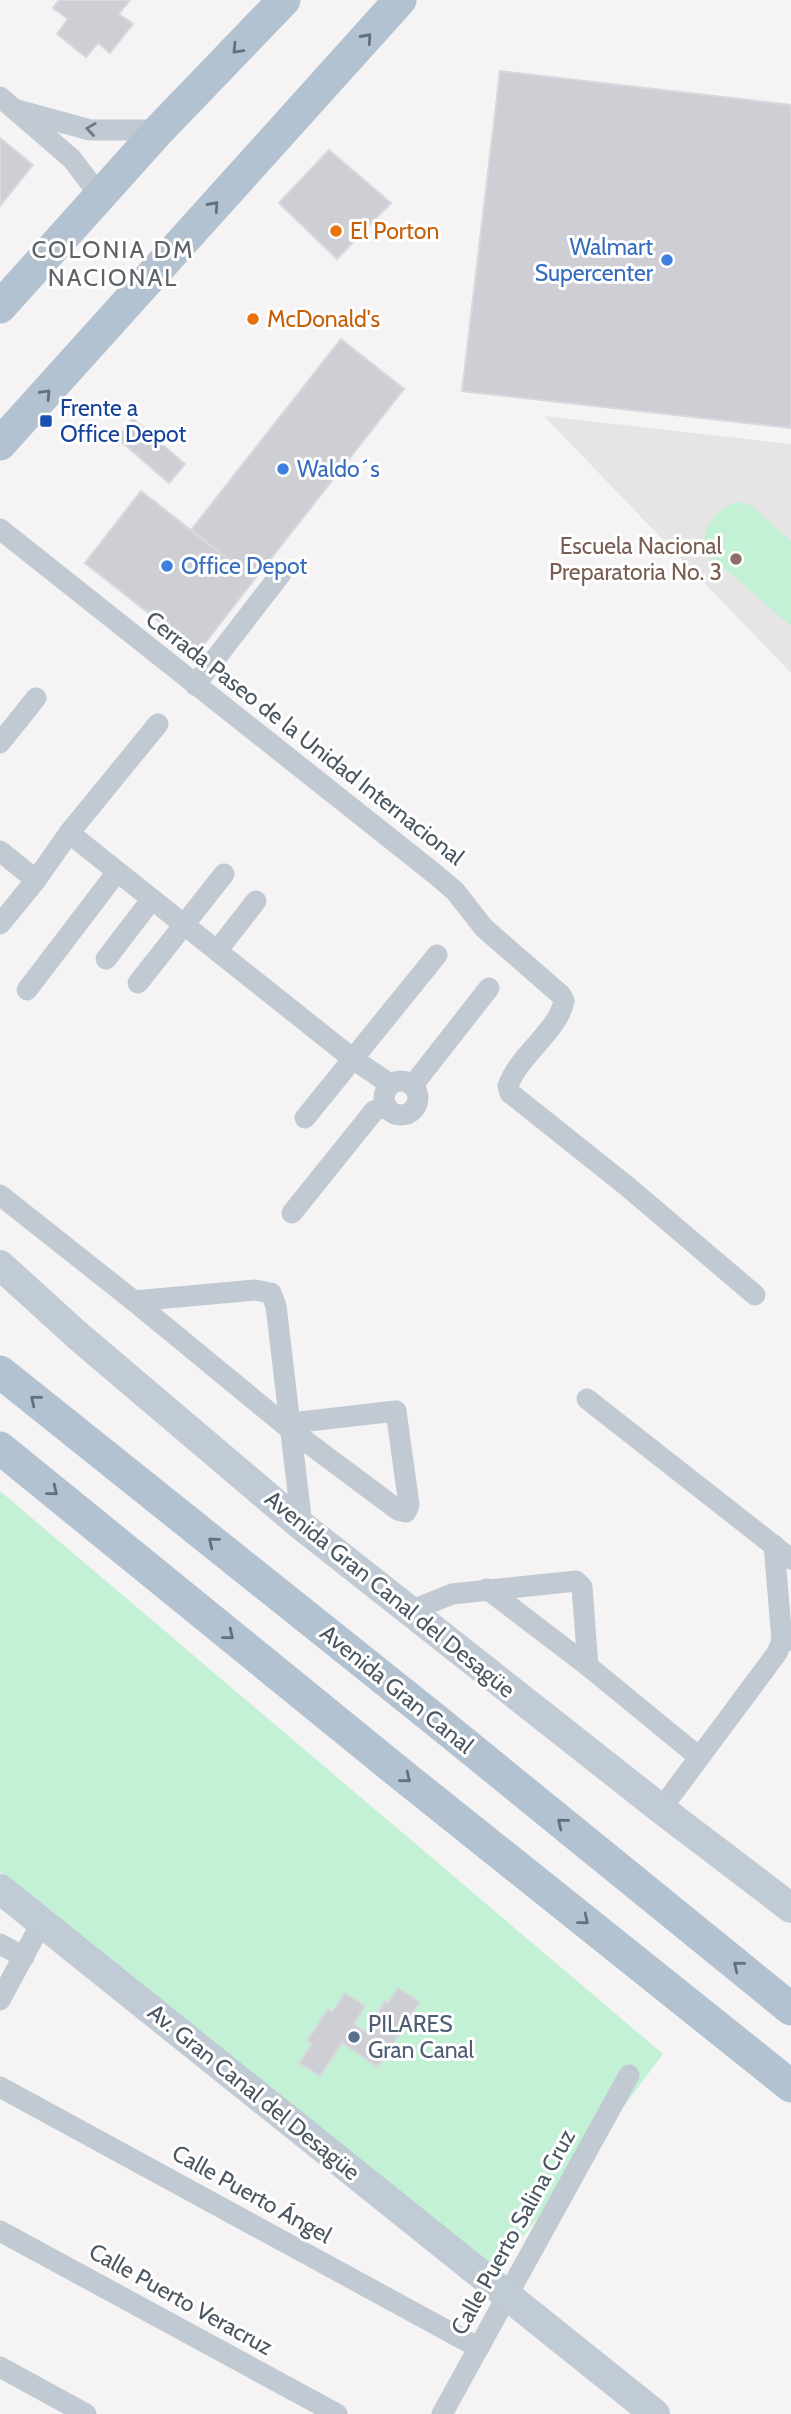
<svg xmlns="http://www.w3.org/2000/svg" width="791" height="2414" viewBox="0 0 791 2414" font-family="Cabin,sans-serif">
<rect width="100%" height="100%" fill="#f5f3f3"/>
<path fill="#e6e4e5" d="M 544,416 L 791,444 L 791,673 Z"/>
<g fill="#c3f1d5">
<path d="M 740,502 L 752,506 L 791,541 L 791,626 L 709,555 C 694,534 718,505 740,502 Z"/>
<path d="M 0,1491 L 663,2054 L 567,2182 L 490,2277 L 0,1872 Z"/>
</g>
<g fill="#cdcfd5" stroke="#d7d9de" stroke-width="2">
<path d="M 59,0 L 130,0 L 119,14 L 133,24 L 110,53 L 98,43 L 86,57 L 57,34 L 68,19 L 53,8 Z"/>
<path d="M 500,71 L 791,105 L 791,428 L 462,391 Z"/>
<path d="M 0,138 L 33,165 L 0,206 Z"/>
<path d="M 329,150 L 391,203 L 337,259 L 338,260 L 279,203 Z"/>
<path d="M 341,339 L 404,389 L 254,580 L 191,530 Z"/>
<path d="M 133,419 L 185,464 L 169,483 L 117,438 Z"/>
<path d="M 141,491 L 254,580 L 198,652 L 85,563 Z"/>
<path d="M 398,1988 L 420,2002 L 378,2067 L 342,2043 L 320,2076 L 299,2063 L 312,2044 L 307,2041 L 328,2009 L 332,2012 L 345,1993 L 365,2006 L 354,2024 L 365,2032 L 385,2001 L 388,2003 Z"/>
</g>
<g fill="none" stroke-linecap="round" stroke-linejoin="round">
<g stroke="#c1cad2" stroke-width="21">
<path d="M 0,97 L 72,159 L 100,196"/>
<path d="M 17,110 L 90,130 L 159,130"/>
<path d="M 0,529 L 435,874 L 455,891 L 484,928 L 561,995 L 564,1001 C 559,1030 518,1056 508,1086 L 510,1093 L 628,1187 L 755,1295"/>
<path d="M 195,685 L 283,571"/>
<path d="M 0,743 L 36,698"/>
<path d="M 69,833 L 158,724"/>
<path d="M 0,851 L 36,880 L 69,833 L 353,1059 L 390,1084"/>
<path d="M 0,924 L 36,880"/>
<path d="M 217,951 L 256,901"/>
<path d="M 106,959 L 152,899"/>
<path d="M 138,983 L 224,874"/>
<path d="M 27,990 L 117,872"/>
<circle cx="401" cy="1098" r="17"/>
<path d="M 413,1085 L 489,988"/>
<path d="M 305,1118 L 437,955"/>
<path d="M 0,1195 L 134,1301 L 292,1431 L 398,1510 L 406,1512 L 409,1505 L 396,1411 L 291,1423"/>
<path d="M 292,1213 L 374,1111 L 386,1106"/>
<path d="M 134,1301 L 255,1290 L 271,1293 L 276,1306 L 302,1526"/>
<path d="M 587,1399 L 791,1559"/>
<path d="M 774,1545 L 782,1641"/>
<path d="M 487,1589 L 588,1666 L 699,1757"/>
<path d="M 410,1611 L 452,1594 L 576,1581 L 582,1587 L 588,1666"/>
<path d="M 661,1809 L 777,1653 L 782,1641 L 791,1640"/>
<path d="M 0,1944 L 24,1957"/>
<path d="M 0,2000 L 42,1922"/>
<path d="M 0,2087 L 479,2348"/>
<path d="M 0,2231 L 337,2414"/>
<path d="M 0,2367 L 86,2414"/>
<path d="M 442,2414 L 629,2075"/>
</g>
<g stroke="#c1cbd6" stroke-width="30">
<path d="M 0,1265 L 77,1335 L 302,1526 L 661,1809 L 791,1908"/>
<path d="M 0,1889 L 655,2414"/>
</g>
<g stroke="#b3c2d1" stroke-width="33">
<path d="M 0,307 L 159,130 L 284,0"/>
<path d="M 0,444 L 400,0"/>
<path d="M 0,1372 L 438,1722 L 791,2009"/>
<path d="M 0,1448 L 402,1775 L 791,2086"/>
</g>
</g>
<defs><path id="oneway-chevron" d="M-2-3.5L2.5 0L-2 3.5" fill="none" stroke-width="1.6" stroke-linecap="round" stroke-linejoin="round" transform="scale(1.75)"/></defs>
<g stroke="#64717d">
<use href="#oneway-chevron" transform="translate(367 38) rotate(-48)"/>
<use href="#oneway-chevron" transform="translate(237 49) rotate(134)"/>
<use href="#oneway-chevron" transform="translate(214 206) rotate(-48)"/>
<use href="#oneway-chevron" transform="translate(46 394) rotate(-47)"/>
<use href="#oneway-chevron" transform="translate(35 1400) rotate(-141)"/>
<use href="#oneway-chevron" transform="translate(53 1491) rotate(39)"/>
<use href="#oneway-chevron" transform="translate(213 1542) rotate(-141)"/>
<use href="#oneway-chevron" transform="translate(229 1635) rotate(39)"/>
<use href="#oneway-chevron" transform="translate(406 1778) rotate(39)"/>
<use href="#oneway-chevron" transform="translate(562 1823) rotate(-141)"/>
<use href="#oneway-chevron" transform="translate(584 1920) rotate(39)"/>
<use href="#oneway-chevron" transform="translate(738 1966) rotate(-141)"/>
</g>
<use stroke="#6e7983" href="#oneway-chevron" transform="translate(91 129) rotate(-172)"/>
<g fill="#e8710a" stroke="#fff" stroke-width="2.5">
<circle cx="336" cy="231" r="7"/>
<circle cx="253" cy="319" r="7"/>
</g>
<g fill="#3f7fe0" stroke="#fff" stroke-width="2.5">
<circle cx="667" cy="260" r="7"/>
<circle cx="283" cy="469" r="7"/>
<circle cx="167" cy="566" r="7"/>
</g>
<rect fill="#1a4fb4" stroke="#fff" stroke-width="2.5" x="39" y="414" width="14" height="14" rx="3.5"/>
<circle fill="#8d6e63" stroke="#fff" stroke-width="2.5" cx="736" cy="559" r="7"/>
<circle fill="#5c6f8a" stroke="#fff" stroke-width="2.5" cx="354" cy="2037" r="7"/>
<g text-anchor="middle" dominant-baseline="central" stroke-width="6" stroke-linejoin="round" paint-order="stroke">
<g font-size="23" fill="#c56008" stroke="#fff" text-anchor="start">
<text x="350" y="231">El Porton</text>
<text x="267" y="319">McDonald's</text>
</g>
<g font-size="23" fill="#366cbe" stroke="#fff" text-anchor="start">
<text x="653" y="247" text-anchor="end">Walmart<tspan x="653" dy="26">Supercenter</tspan></text>
<text x="297" y="469">Waldo´s</text>
<text x="181" y="566">Office Depot</text>
</g>
<g font-size="23" fill="#164399" stroke="#fff" text-anchor="start">
<text x="60" y="408">Frente a<tspan x="60" dy="26">Office Depot</tspan></text>
</g>
<g font-size="23" fill="#785e54" stroke="#fff" text-anchor="end">
<text x="722" y="546">Escuela Nacional<tspan x="722" dy="26">Preparatoria No. 3</tspan></text>
</g>
<g font-size="23" fill="#4a5661" stroke="#fff">
<text transform="translate(305 738) rotate(38)">Cerrada Paseo de la Unidad Internacional</text>
<text transform="translate(390 1594) rotate(39)">Avenida Gran Canal del Desagüe</text>
<text transform="translate(397 1689) rotate(39)">Avenida Gran Canal</text>
<text transform="translate(254 2092) rotate(39)">Av. Gran Canal del Desagüe</text>
<text transform="translate(252 2194) rotate(29)">Calle Puerto Ángel</text>
<text transform="translate(513 2232) rotate(-61)">Calle Puerto Salina Cruz</text>
<text transform="translate(181 2299) rotate(29)">Calle Puerto Veracruz</text>
</g>
<g font-size="23" fill="#4e5e75" stroke="#fff" text-anchor="start">
<text x="368" y="2024">PILARES<tspan x="368" dy="26">Gran Canal</tspan></text>
</g>
<g font-size="24" letter-spacing="2" fill="#5f6368" stroke="#fff">
<text x="113" y="249">COLONIA DM<tspan x="113" dy="28">NACIONAL</tspan></text>
</g>
</g>
</svg>
